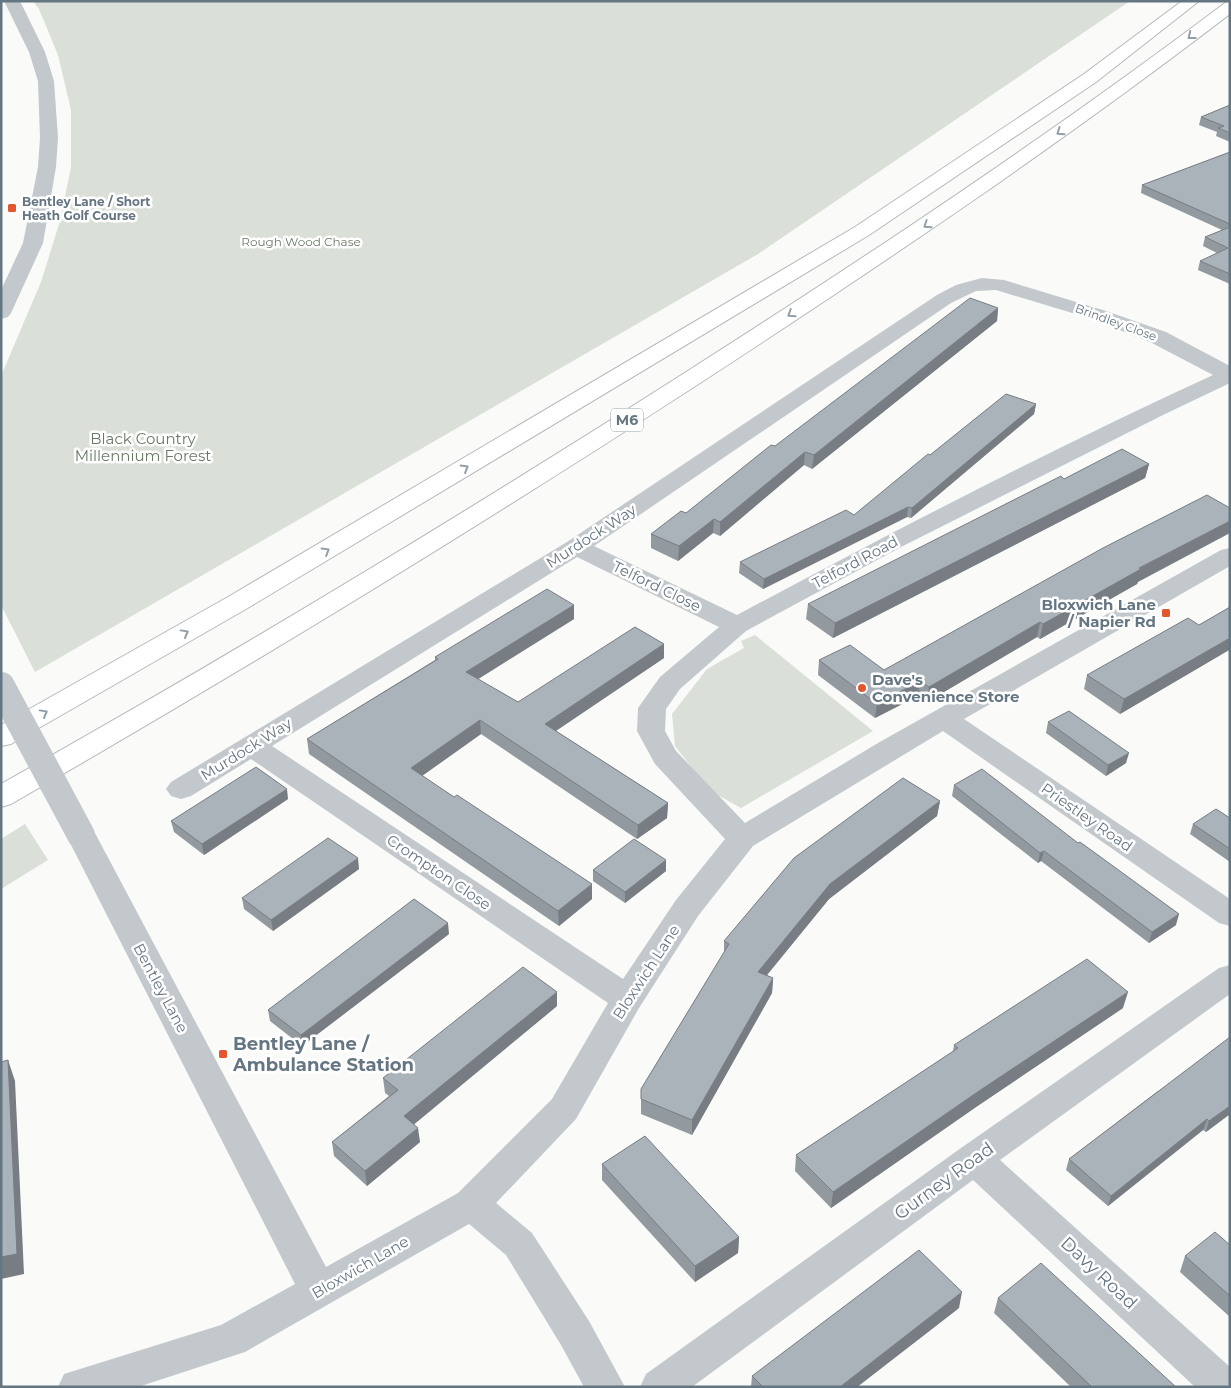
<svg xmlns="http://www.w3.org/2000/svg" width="1231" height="1388" viewBox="0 0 1231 1388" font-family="Montserrat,sans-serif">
<rect width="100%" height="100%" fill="#fafaf8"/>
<g fill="#dadfd7">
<path d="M 33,1 L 1130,1 L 758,254 L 35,672 L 1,605 L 1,376 L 41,282 L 60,221 L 71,167 L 71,110 L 58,55 L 39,9 Z"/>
<path d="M 755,635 L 873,731 L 741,808 L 709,790 L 675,746 L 672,714 L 707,669 L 744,648 L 741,641 Z"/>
<path d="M 25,824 L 48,860 L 1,889 L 1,839 Z"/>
</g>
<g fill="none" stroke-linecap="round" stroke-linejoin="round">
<defs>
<g id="highway">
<path d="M 1182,1 L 1199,1 L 1096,82 L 869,235 L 246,609 L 11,744 L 1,746 L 1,725 L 228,597 L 855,227 L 1084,74 Z"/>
<path d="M 1230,1 L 1230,14 C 1058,146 878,267 697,385 C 472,531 244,670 11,804 L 1,807 L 1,784 C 233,654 459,517 683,374 C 868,256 1050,135 1225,3 Z"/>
</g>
</defs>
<use href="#highway" stroke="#b4b9bd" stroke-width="2"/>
<g fill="#c3c8cc" fill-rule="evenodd">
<path d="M 4,1 L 20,1 L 45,52 L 54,81 L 58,138 L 56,167 L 43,243 L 11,313 L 8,317 L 1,319 L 1,290 L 23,243 L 38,167 L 40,138 L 38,81 L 29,52 Z"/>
<path d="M 982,278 L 1004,280 L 1106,311 L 1166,332 L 1230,366 L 1230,383 L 1165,414 L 903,546 L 746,631 L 680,689 L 666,709 L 665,731 L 676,751 L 745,823 L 878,743 L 1221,550 L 1230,548 L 1230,566 L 964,719 L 1230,899 L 1230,926 L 1219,923 L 943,731 L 753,846 L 698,916 L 639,1008 L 576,1119 L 496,1203 L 532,1233 L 589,1321 L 625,1387 L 584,1387 L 561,1345 L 506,1255 L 469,1224 L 245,1352 L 138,1387 L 58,1387 L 64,1374 L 221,1325 L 295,1284 L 66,835 L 70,828 L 81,824 L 92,828 L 96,835 L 326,1267 L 458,1193 L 552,1099 L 608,1003 L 251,759 L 191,796 L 181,799 L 171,796 L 166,789 L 171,782 L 567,542 L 937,295 L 956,285 ZM 996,290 L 1092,319 L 1150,342 L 1213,375 C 1052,449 894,531 737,615 L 594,546 L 951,303 L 976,291 ZM 577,557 L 719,627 L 660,677 L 638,708 L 637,731 L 655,764 L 725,839 L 676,900 L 623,979 L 272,746 Z"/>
<path d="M 1230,965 L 1230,994 L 1000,1160 L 1230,1367 L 1230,1387 L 1195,1387 L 973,1180 L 692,1387 L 640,1387 L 646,1374 L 961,1148 L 1219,968 Z"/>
</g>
<use href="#highway" fill="#fff" fill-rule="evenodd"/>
<path stroke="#c3c8cc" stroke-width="28" d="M 1,686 L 81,835"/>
</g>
<g fill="#929a9f">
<path d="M 1230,105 L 1230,142 L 1216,136 L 1217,132 L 1199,125 L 1201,117 Z"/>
<path d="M 1230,152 L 1230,284 L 1198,270 L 1200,261 L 1217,253 L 1203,246 L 1205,237 L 1222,230 L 1141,193 L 1142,185 Z"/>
<path d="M 998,308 L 997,321 L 812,469 L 804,465 L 720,536 L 713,533 L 678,561 L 651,548 L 651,534 L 686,513 L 775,446 Z"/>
<path d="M 1036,404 L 1034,414 L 911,518 L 907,517 L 763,589 L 739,573 L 740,562 L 854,515 L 930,455 Z"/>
<path d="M 1149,464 L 1145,478 L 833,638 L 806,619 L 808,604 L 1064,479 Z"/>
<path d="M 1138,582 L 1137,584 L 1040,639 L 1037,637 L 927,702 L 918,696 L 875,718 L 818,675 L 819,660 L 884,670 Z"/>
<path d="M 574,605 L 574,619 L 478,679 L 518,702 L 664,644 L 664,658 L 556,731 L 668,803 L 667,818 L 637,839 L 481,734 L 422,776 L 592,899 L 559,926 L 309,754 L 307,739 L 435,660 L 435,657 Z"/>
<path d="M 1230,607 L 1230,651 L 1229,650 L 1120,714 L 1084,689 L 1087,675 L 1199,625 Z"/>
<path d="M 1048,722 L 1126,763 L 1106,776 L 1046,733 Z"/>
<path d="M 954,785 L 1176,925 L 1149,943 L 1041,861 L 1038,863 L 952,796 Z"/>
<path d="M 288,799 L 204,855 L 174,832 L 171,821 Z"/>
<path d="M 940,801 L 937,816 L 829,899 L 767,975 L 773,978 L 772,993 L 692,1135 L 641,1114 L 641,1089 L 724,953 L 724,941 Z"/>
<path d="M 1230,818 L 1230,862 L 1190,834 L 1193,824 Z"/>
<path d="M 666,860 L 666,871 L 625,903 L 593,881 L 593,870 Z"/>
<path d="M 359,869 L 273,931 L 244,909 L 242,898 Z"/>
<path d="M 449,934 L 302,1046 L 270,1021 L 268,1010 Z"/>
<path d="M 557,1006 L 414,1124 L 420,1142 L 367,1186 L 334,1156 L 332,1142 L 389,1096 L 385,1093 L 383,1078 Z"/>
<path d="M 1123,1008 L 976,1107 L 831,1208 L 795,1171 L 796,1155 L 953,1052 L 954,1045 Z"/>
<path d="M 1158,1091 L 1230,1114 L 1206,1132 L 1203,1130 L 1108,1206 L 1066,1170 L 1069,1159 Z"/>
<path d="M 602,1164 L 739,1237 L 738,1253 L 695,1282 L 602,1180 Z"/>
<path d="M 1230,1245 L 1230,1317 L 1180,1272 L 1185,1256 Z"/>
<path d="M 998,1298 L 1176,1387 L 1071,1387 L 994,1313 Z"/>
<path d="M 959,1308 L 857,1387 L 751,1387 L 752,1376 Z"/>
</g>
<g fill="#777d82">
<path d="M 998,308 L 997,321 L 812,469 L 814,455 Z"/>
<path d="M 1036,404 L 1034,414 L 911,518 L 912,508 Z"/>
<path d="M 805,452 L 804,465 L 720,536 L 720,522 Z"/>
<path d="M 1149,464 L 1145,478 L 833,638 L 835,623 Z"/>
<path d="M 908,507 L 907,517 L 763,589 L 764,579 Z"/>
<path d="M 714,519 L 713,533 L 678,561 L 679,546 Z"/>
<path d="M 1230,521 L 1230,533 L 1138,582 L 1137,584 L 1040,639 L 1043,624 L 1139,568 Z"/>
<path d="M 574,605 L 574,619 L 467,686 L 466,672 Z"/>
<path d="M 1040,622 L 1037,637 L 927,702 L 929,687 Z"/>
<path d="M 1230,638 L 1230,646 L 1229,650 L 1120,714 L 1124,699 Z"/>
<path d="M 664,644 L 664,658 L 545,738 L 545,724 Z"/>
<path d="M 920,681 L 918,696 L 875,718 L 877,704 Z"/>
<path d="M 480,720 L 481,734 L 412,783 L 411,768 Z"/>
<path d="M 1129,753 L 1126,763 L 1106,776 L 1108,765 Z"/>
<path d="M 287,789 L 288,799 L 204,855 L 202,844 Z"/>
<path d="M 940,801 L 937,816 L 829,899 L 757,987 L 758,972 L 830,884 Z"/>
<path d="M 668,803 L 667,818 L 637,839 L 638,825 Z"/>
<path d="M 1044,851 L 1041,861 L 1038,863 L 1040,853 Z"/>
<path d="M 358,858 L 359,869 L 273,931 L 271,920 Z"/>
<path d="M 666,860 L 666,871 L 625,903 L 625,892 Z"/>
<path d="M 592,884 L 592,899 L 559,926 L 558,911 Z"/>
<path d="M 1179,914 L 1176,925 L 1149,943 L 1152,932 Z"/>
<path d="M 448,923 L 449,934 L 302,1046 L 301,1035 Z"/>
<path d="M 773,978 L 772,993 L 692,1135 L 692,1120 Z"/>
<path d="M 557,992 L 557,1006 L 406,1131 L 404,1116 Z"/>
<path d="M 1128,992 L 1123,1008 L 976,1107 L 831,1208 L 833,1192 L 979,1091 Z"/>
<path d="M 8,1060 L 15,1081 L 24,1274 L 1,1279 L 1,1257 Z"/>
<path d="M 1230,1106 L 1230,1114 L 1206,1132 L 1209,1121 Z"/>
<path d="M 1207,1119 L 1203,1130 L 1108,1206 L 1111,1196 Z"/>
<path d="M 418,1128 L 420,1142 L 367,1186 L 365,1171 Z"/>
<path d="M 739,1237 L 738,1253 L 695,1282 L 695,1266 Z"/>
<path d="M 962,1292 L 959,1308 L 857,1387 L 840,1387 Z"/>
</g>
<g fill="#aab3b9" stroke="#777d82">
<path d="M 1230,105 L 1230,133 L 1218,128 L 1224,126 L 1201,117 Z"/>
<path d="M 1230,152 L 1230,224 L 1142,185 Z"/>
<path d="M 1230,227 L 1230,274 L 1200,261 L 1228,248 L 1205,237 Z"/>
<path d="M 970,298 L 998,308 L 814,455 L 805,452 L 720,522 L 714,519 L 679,546 L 651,534 L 681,511 L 686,513 L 771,445 L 775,446 Z"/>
<path d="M 1006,394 L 1036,404 L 912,508 L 908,507 L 764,579 L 740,562 L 846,510 L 854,515 L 928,454 L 930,455 Z"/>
<path d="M 1122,449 L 1149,464 L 835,623 L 808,604 L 1061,476 L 1064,479 Z"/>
<path d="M 1207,495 L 1230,508 L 1230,521 L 1139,568 L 1141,569 L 1043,624 L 1040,622 L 929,687 L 920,681 L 877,704 L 819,660 L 850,645 L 884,670 L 1103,548 Z"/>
<path d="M 547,589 L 574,605 L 466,672 L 518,702 L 635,627 L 664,644 L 545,724 L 668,803 L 638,825 L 480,720 L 411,768 L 454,797 L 457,795 L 592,884 L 558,911 L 307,739 L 438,659 L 435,657 Z"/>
<path d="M 1230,607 L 1230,638 L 1124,699 L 1087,675 L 1188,618 L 1199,625 Z"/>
<path d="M 1069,711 L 1129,753 L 1108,765 L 1048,722 Z"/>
<path d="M 256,767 L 287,789 L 202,844 L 171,821 Z"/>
<path d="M 982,769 L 1078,843 L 1080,842 L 1179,914 L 1152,932 L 1044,851 L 1040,853 L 954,785 Z"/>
<path d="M 903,778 L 940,801 L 830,884 L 758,972 L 773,978 L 692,1120 L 641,1099 L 641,1089 L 729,944 L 724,941 L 794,858 Z"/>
<path d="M 1216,809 L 1230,818 L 1230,849 L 1193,824 Z"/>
<path d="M 328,838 L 358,858 L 271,920 L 242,898 Z"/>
<path d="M 634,839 L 666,860 L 625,892 L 593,870 Z"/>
<path d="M 414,899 L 448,923 L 301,1035 L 268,1010 Z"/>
<path d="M 1087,959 L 1128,992 L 979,1091 L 833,1192 L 796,1155 L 958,1048 L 954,1045 Z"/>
<path d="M 523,967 L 557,992 L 404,1116 L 418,1128 L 365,1171 L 332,1142 L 398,1090 L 383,1078 Z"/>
<path d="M 1230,1037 L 1230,1106 L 1209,1121 L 1207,1119 L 1111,1196 L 1069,1159 Z"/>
<path d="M 8,1060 L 17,1254 L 1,1257 L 1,1062 Z"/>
<path d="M 645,1136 L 739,1237 L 695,1266 L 602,1164 Z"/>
<path d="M 1215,1232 L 1230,1245 L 1230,1296 L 1185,1256 Z"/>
<path d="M 919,1250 L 962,1292 L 840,1387 L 763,1387 L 752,1376 Z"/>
<path d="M 1041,1263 L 1176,1387 L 1092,1387 L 998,1298 Z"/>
</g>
<defs><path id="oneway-chevron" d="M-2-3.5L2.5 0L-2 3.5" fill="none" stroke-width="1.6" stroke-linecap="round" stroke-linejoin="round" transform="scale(1.25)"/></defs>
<g stroke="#939fa8">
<use href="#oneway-chevron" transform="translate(1191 36) rotate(142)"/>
<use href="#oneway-chevron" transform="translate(1060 132) rotate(145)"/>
<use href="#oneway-chevron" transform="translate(927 225) rotate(146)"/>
<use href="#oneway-chevron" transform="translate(791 314) rotate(147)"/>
<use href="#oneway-chevron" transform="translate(465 468) rotate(-31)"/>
<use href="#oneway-chevron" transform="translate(326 551) rotate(-31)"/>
<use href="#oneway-chevron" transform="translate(185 633) rotate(-29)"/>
<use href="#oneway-chevron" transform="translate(44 713) rotate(-29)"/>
</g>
<g fill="#e4572e" stroke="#fff" stroke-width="2">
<rect x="7" y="203" width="10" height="10" rx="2.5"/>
<rect x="1161" y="608" width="10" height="10" rx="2.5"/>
<circle cx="862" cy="688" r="5"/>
<rect x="218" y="1049" width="10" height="10" rx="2.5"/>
</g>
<g text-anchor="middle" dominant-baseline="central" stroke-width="5" stroke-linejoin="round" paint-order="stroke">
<g font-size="12" font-weight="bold" fill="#657683" stroke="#fff" text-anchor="start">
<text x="22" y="201">Bentley Lane / Short<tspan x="22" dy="14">Heath Golf Course</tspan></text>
</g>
<g font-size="12" fill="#687a64" stroke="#fff">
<text x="301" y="241">Rough Wood Chase</text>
</g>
<g font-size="12" fill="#657683" stroke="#fff">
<text transform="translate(1116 322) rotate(20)">Brindley Close</text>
</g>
<rect fill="#fff" stroke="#939fa8" stroke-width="1" x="611" y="408.5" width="32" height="23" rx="4"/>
<g font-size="14" font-weight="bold" fill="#657683">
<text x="627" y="420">M6</text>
</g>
<g font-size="15" fill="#687a64" stroke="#fff">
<text x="143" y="438">Black Country<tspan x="143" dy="17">Millennium Forest</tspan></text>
</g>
<g font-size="15" fill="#657683" stroke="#fff">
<text transform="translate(591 536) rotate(-33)">Murdock Way</text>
<text transform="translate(855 562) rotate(-28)">Telford Road</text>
<text transform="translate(657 586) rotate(26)">Telford Close</text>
<text transform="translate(246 749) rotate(-32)">Murdock Way</text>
<text transform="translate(1087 817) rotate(35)">Priestley Road</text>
<text transform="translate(439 872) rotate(34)">Crompton Close</text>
<text transform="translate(646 972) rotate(-57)">Bloxwich Lane</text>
<text transform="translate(161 988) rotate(62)">Bentley Lane</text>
<text transform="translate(360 1267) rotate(-30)">Bloxwich Lane</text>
</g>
<g font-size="15" font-weight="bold" fill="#657683" stroke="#fff" text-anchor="end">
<text x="1156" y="604">Bloxwich Lane<tspan x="1156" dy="17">/ Napier Rd</tspan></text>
<text x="872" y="679" text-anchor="start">Dave's<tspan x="872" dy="17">Convenience Store</tspan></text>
</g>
<g font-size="18" font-weight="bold" fill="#657683" stroke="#fff" text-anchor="start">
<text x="233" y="1044">Bentley Lane /<tspan x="233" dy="21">Ambulance Station</tspan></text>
</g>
<g font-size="18" fill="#657683" stroke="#fff">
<text transform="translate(944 1181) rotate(-36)">Gurney Road</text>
<text transform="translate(1099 1273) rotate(43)">Davy Road</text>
</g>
</g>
<rect width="1231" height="1388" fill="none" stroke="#657683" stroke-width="5"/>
</svg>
